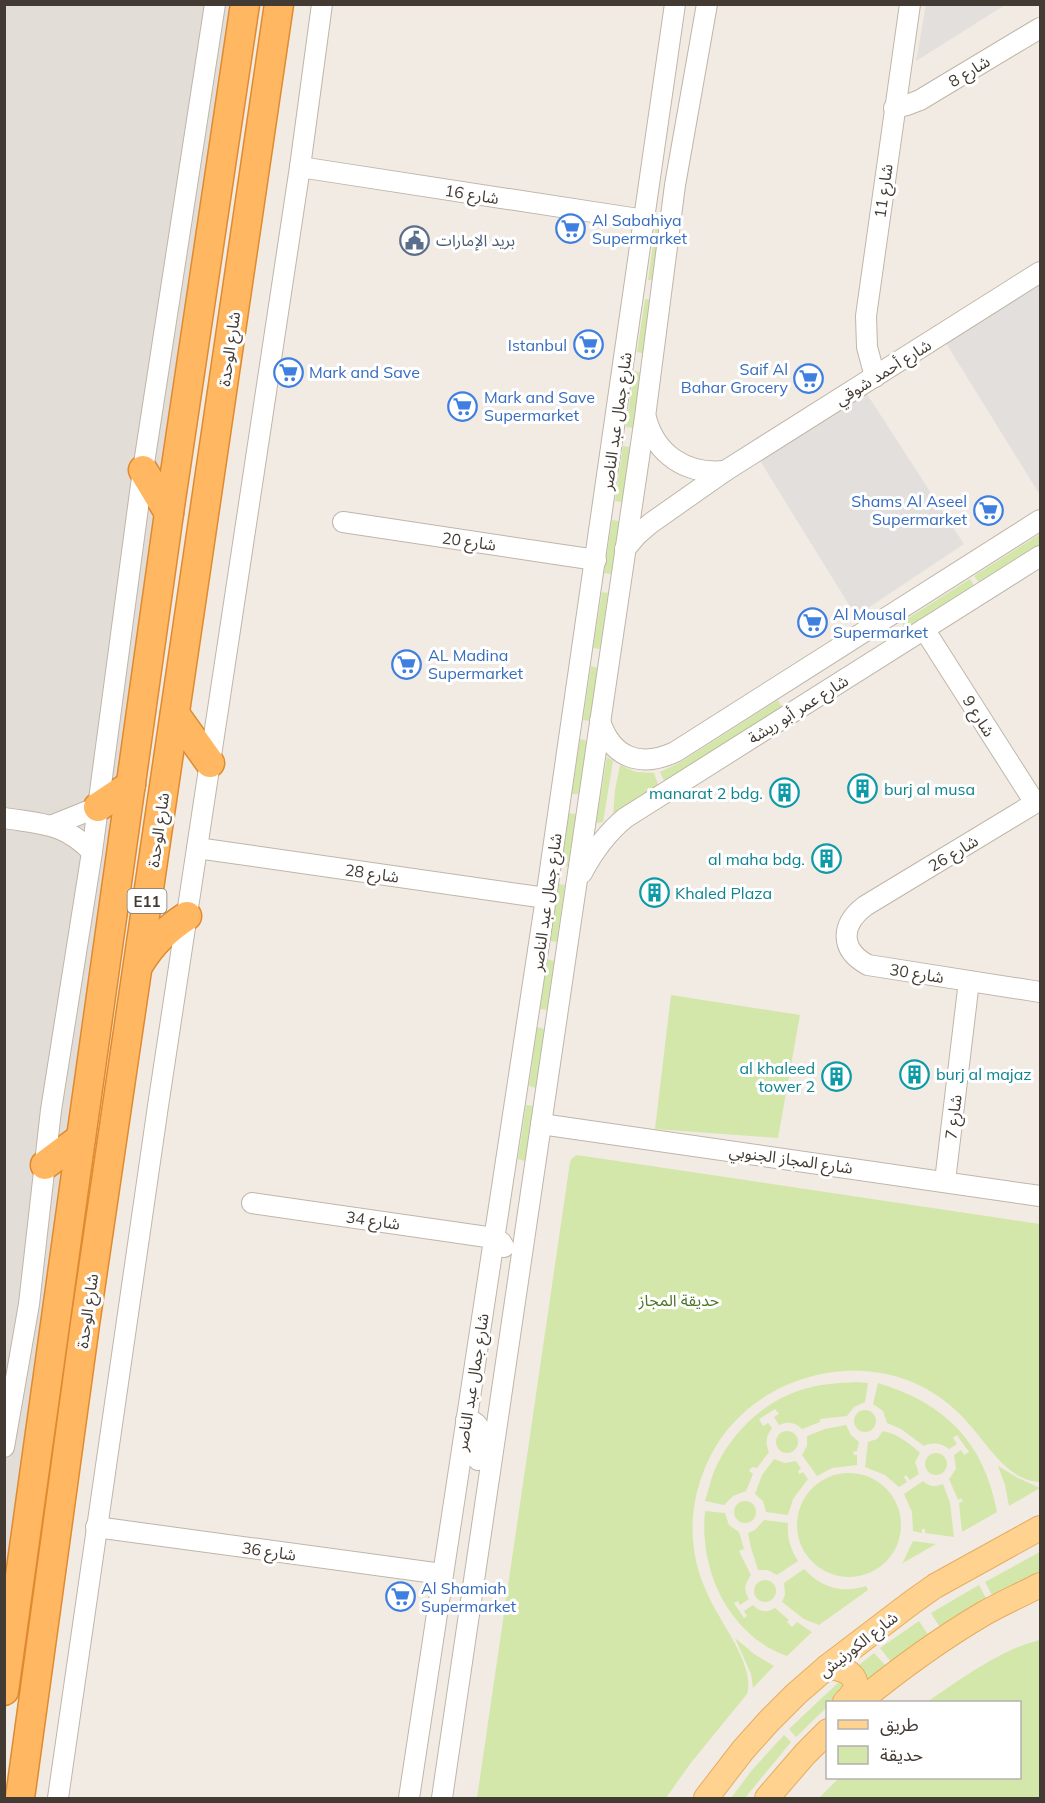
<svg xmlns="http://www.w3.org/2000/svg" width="1045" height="1803" viewBox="0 0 1045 1803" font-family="Mulish,'Noto Sans Arabic',sans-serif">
<rect width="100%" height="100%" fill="#f2ebe3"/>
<path fill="#e3ddd8" d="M 5,5 L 234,5 L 61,1188 L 5,1582 Z"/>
<g fill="#d3e7aa">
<path d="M 656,223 L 661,224 L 654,280 L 648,280 Z"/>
<path d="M 645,299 L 652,300 L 644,354 L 637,352 Z"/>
<path d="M 634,371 L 641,373 L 633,428 L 626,427 Z"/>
<path d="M 623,446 L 630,447 L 622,502 L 615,501 Z"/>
<path d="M 612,520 L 619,521 L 611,574 L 604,573 Z"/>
<path d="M 1040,534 L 1040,545 L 980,584 L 974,576 Z"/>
<path d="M 970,579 L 975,587 L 906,631 L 902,622 Z"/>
<path d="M 602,592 L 608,593 L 600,649 L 593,648 Z"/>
<path d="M 591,666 L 597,668 L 590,721 L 583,720 Z"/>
<path d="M 778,700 L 783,709 L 665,783 L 660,772 L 679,763 Z"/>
<path d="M 580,739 L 587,741 L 579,794 L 572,794 Z"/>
<path d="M 607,757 L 613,761 L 603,822 L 596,823 Z"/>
<path d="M 620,765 L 636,772 L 654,773 L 659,787 L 613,816 L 615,790 Z"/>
<path d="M 569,813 L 576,814 L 568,866 L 561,865 Z"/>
<path d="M 559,884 L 565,885 L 557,942 L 550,941 Z"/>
<path d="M 547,959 L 554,961 L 547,1010 L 540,1009 Z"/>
<path d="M 671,995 L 800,1015 L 778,1138 L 655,1129 Z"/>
<path d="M 537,1027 L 544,1029 L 536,1088 L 529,1086 Z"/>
<path d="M 526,1105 L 533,1106 L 525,1161 L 518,1159 Z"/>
<path d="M 577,1155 L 1040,1224 L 1040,1482 C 1008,1481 988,1445 969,1424 C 960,1414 952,1406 942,1399 C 868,1344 753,1373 711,1455 C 688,1499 686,1550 708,1595 C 719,1621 756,1666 747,1694 L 690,1764 L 666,1798 L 477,1798 L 570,1162 L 572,1158 Z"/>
<path d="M 856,1382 L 868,1383 L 865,1402 L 854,1407 L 847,1416 L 820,1419 L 820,1422 L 802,1429 C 795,1422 788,1421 779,1425 L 774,1417 L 779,1414 L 775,1409 L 759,1419 L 763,1426 L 768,1423 L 772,1428 C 766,1436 765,1443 769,1452 L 757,1468 L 752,1467 L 749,1471 L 753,1474 L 746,1491 L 733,1496 L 724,1505 L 705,1501 C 708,1492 710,1483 713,1474 C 728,1436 762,1402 801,1390 C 819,1384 837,1383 856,1382 Z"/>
<path d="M 878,1383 C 945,1403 984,1442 997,1512 L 962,1532 L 959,1503 L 963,1501 L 961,1498 L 958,1500 L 949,1479 L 956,1469 L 954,1455 L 961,1450 L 964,1455 L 969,1452 L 957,1435 L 953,1438 L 957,1444 L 949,1449 C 941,1443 933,1442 924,1446 L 901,1429 L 887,1423 L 883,1411 L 873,1404 Z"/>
<circle cx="865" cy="1421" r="11"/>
<path d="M 846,1425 L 851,1435 L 859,1442 L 857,1451 L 853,1452 L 854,1455 L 857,1455 L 857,1465 L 832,1468 L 817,1476 L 802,1455 L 807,1446 L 807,1436 L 825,1429 Z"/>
<circle cx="787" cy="1442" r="11"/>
<path d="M 883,1431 C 898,1434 909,1443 920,1453 L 915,1462 L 919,1474 L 910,1480 L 906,1475 L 904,1477 L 907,1482 L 899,1487 L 885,1475 L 865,1467 L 868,1442 L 877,1439 Z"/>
<circle cx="936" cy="1464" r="11"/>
<path d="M 774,1459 L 785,1463 L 796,1461 L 801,1469 L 798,1471 L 799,1474 L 803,1472 L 808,1479 L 793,1499 L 788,1515 L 766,1512 L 763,1501 L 755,1494 L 762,1475 Z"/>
<path d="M 998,1466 L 1018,1478 L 1040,1488 L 1009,1506 L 1005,1485 Z"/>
<circle cx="849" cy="1525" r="52"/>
<path d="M 923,1481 C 929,1487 935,1487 943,1484 L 950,1503 L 954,1537 L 925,1533 L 925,1529 L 922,1529 L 922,1533 L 913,1531 L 912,1512 L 904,1494 Z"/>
<circle cx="745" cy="1512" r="11"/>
<path d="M 705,1511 L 725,1513 L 729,1525 L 739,1532 L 744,1549 L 739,1551 L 751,1575 C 745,1583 743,1590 749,1599 L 740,1605 L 738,1601 L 734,1603 L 744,1618 L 747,1616 L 744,1611 L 753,1605 C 759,1612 767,1613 775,1608 L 789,1620 L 787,1622 L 792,1627 L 797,1622 L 812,1632 L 787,1656 C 728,1635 699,1570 705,1511 Z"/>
<path d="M 764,1520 L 788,1523 C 787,1538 790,1548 798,1561 L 777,1575 L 768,1570 L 758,1570 L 751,1548 L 748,1533 L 755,1530 Z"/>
<path d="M 913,1541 L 936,1544 L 901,1564 L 902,1564 Z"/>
<path d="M 1040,1552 L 1040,1575 L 994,1599 L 985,1582 Z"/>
<path d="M 804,1569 C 821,1587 841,1594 866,1586 L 868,1590 L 819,1625 L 804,1619 L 782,1602 L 785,1595 L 784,1583 Z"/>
<circle cx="765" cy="1591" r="11"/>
<path d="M 979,1585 L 988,1602 L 941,1629 L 931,1613 Z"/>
<path d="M 919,1621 L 929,1636 L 892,1663 L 880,1648 Z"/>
<path d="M 735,1638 L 754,1654 L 774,1666 L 753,1688 L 751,1674 Z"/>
<path d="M 1040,1640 L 1040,1798 L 819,1798 L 839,1778 L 1020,1778 L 1020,1702 L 927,1702 C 958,1681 1003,1648 1040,1640 Z"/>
<path d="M 874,1653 L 887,1667 L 869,1682 L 859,1665 Z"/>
<path d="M 841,1680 L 847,1689 L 833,1702 L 828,1702 L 827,1707 L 796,1737 L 789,1729 Z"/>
<path d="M 784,1735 L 791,1742 L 745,1798 L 731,1798 L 752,1770 Z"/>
</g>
<g fill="#e2dfdc">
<path d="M 926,5 L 926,4 L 1005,5 L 916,61 Z"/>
<path d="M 1040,281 L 1040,495 L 944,340 Z"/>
<path d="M 865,391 L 964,544 L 856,616 L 757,456 Z"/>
</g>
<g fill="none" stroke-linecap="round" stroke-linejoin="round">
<defs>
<g id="minor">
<path d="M 894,108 L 907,105 L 920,100 L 1040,28"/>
<path d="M 300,167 L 645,220"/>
<path d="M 875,377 L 867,347 L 866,316 L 910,4"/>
<path d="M 646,418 C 656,455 687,475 725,471"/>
<path d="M 343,522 L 596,560"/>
<path d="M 625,549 L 637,535 L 651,523 L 725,471 L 1040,272"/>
<path d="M 924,629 L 1035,803"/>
<path d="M 600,721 C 612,758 640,768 675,752 L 1040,520"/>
<path d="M 1040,800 L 865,906 C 840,925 840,950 868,965 L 1040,992"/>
<path d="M 4,818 C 42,824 65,823 92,852"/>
<path d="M 53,825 L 98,807"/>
<path d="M 197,848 L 546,898"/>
<path d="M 582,873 C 593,852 607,833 625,818 L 1040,556"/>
<path d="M 541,1124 L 1040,1196"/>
<path d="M 945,1181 L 969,981"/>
<path d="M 252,1203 L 494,1238 L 501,1242 L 504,1247"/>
<path d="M 466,1420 C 487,1422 480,1445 478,1460"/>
<path d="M 4,1447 L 29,1304 L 51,1110 L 92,852 L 143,470 L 215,4"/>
<path d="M 96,1527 L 442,1574"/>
<path d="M 58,1798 L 158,1106 L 300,167 L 322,4"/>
<path d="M 409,1798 L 546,898 L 675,4"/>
<path d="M 442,1798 L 645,417 L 675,185 L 707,4"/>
</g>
<g id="major">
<path d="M 827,1667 C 851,1668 867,1682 845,1702"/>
<path d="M 859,1702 C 898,1670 939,1640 983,1614 C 1002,1603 1021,1595 1040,1585"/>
<path d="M 706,1798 L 743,1750 L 769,1721 L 796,1694 L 827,1667 L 911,1603 L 935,1586 L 1040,1528"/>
<path d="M 767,1798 L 805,1754 L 828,1731"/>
</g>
<g id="highway">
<path d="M 143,470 L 169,513"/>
<path d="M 175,714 L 210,763"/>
<path d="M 98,807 L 131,785"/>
<path d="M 140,963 C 152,943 167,929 187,916"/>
<path d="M 45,1165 L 81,1138"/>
<path d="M 4,1691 L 81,1138 L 169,513 L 245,4"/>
<path d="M 20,1798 L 85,1324 L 279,4"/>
</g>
</defs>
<use href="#minor" stroke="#c0b5a8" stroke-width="22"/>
<use href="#major" stroke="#e5ad5e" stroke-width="26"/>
<use href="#highway" stroke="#df8a30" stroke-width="31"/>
<use href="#minor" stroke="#fff" stroke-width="20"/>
<use href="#major" stroke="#ffd28f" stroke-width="24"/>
<use href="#highway" stroke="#ffb861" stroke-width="28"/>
</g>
<defs>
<symbol id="supermarket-ring" viewBox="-11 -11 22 22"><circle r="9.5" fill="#fff" stroke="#3f7fe0" stroke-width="1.5"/><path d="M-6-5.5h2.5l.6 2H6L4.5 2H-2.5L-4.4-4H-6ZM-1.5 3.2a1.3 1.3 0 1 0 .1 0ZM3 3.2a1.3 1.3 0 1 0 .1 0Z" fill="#3f7fe0"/></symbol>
<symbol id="civic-ring" viewBox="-11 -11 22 22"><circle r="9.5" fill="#fff" stroke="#5c6f8a" stroke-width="1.5"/><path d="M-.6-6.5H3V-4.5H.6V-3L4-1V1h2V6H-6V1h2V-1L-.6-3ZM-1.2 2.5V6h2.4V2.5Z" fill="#5c6f8a"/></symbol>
<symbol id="building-ring" viewBox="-11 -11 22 22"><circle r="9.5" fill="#fff" stroke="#0f9aa8" stroke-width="1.5"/><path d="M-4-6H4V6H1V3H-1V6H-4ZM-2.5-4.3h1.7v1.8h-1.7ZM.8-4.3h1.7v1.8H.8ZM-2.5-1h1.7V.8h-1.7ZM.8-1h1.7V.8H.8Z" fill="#0f9aa8"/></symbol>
</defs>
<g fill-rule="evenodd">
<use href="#supermarket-ring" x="554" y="212" width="33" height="33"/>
<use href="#civic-ring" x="398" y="224" width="33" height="33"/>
<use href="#supermarket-ring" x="572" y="328" width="33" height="33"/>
<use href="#supermarket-ring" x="272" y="356" width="33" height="33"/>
<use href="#supermarket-ring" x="792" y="362" width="33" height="33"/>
<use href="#supermarket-ring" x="446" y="390" width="33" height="33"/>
<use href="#supermarket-ring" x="972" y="494" width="33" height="33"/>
<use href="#supermarket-ring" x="796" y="606" width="33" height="33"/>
<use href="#supermarket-ring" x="390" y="648" width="33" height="33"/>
<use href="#building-ring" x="846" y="772" width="33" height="33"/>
<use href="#building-ring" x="768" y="776" width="33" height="33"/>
<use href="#building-ring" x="810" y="842" width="33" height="33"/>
<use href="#building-ring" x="638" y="876" width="33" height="33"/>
<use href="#building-ring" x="898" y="1058" width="33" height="33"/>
<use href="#building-ring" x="820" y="1060" width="33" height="33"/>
<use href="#supermarket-ring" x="384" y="1580" width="33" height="33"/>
</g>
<g text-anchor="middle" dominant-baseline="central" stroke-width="6" stroke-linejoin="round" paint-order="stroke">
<rect fill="#fff" stroke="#7b7670" stroke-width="1.5" x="127.5" y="889" width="39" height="24" rx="4.5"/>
<g font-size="15" font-weight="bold" fill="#433b33">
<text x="147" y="901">E11</text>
</g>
<g font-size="16" fill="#433b33" stroke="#fff">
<text transform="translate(969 71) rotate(-31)">شارع 8</text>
<text transform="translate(883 191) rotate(-82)">شارع 11</text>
<text transform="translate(472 194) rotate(9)">شارع 16</text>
<text transform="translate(229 349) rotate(-82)">شارع الوحدة</text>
<text transform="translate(883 372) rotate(-32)">شارع أحمد شوقي</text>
<text transform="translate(616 421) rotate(-82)">شارع جمال عبد الناصر</text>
<text transform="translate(469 541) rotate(8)">شارع 20</text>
<text transform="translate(798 709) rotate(-32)">شارع عمر أبو ريشة</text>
<text transform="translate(979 716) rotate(58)">شارع 9</text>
<text transform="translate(158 830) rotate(-82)">شارع الوحدة</text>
<text transform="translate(953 853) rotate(-31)">شارع 26</text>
<text transform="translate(372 873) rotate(8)">شارع 28</text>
<text transform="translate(546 902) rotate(-82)">شارع جمال عبد الناصر</text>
<text transform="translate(917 973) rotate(9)">شارع 30</text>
<text transform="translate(953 1117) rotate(-83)">شارع 7</text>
<text transform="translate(791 1159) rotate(8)">شارع المجاز الجنوبي</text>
<text transform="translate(373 1220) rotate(8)">شارع 34</text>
<text transform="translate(87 1311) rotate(-82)">شارع الوحدة</text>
<text transform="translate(472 1382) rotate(-81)">شارع جمال عبد الناصر</text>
<text transform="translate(269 1551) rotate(8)">شارع 36</text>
<text transform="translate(858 1644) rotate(-38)">شارع الكورنيش</text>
</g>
<g font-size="16" fill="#366cbe" stroke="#fff" text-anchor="start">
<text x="592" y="220">Al Sabahiya<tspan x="592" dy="18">Supermarket</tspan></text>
<text x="567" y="345" text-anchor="end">Istanbul</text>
<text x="788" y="369" text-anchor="end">Saif Al<tspan x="788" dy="18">Bahar Grocery</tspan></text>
<text x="309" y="372">Mark and Save</text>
<text x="484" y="397">Mark and Save<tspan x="484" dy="18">Supermarket</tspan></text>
<text x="967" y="501" text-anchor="end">Shams Al Aseel<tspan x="967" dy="18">Supermarket</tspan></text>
<text x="833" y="614">Al Mousal<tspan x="833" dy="18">Supermarket</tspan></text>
<text x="428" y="655">AL Madina<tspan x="428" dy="18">Supermarket</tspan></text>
<text x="421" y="1588">Al Shamiah<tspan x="421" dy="18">Supermarket</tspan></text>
</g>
<g font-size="16" fill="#4e5e75" stroke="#fff" text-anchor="start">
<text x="436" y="240">بريد الإمارات</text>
</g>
<g font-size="16" fill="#0d838f" stroke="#fff" text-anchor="start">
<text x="884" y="789">burj al musa</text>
<text x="763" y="793" text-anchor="end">manarat 2 bdg.</text>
<text x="805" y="859" text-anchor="end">al maha bdg.</text>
<text x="675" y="893">Khaled Plaza</text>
<text x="815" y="1068" text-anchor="end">al khaleed<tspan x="815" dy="18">tower 2</tspan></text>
<text x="936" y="1074">burj al majaz</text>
</g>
<g font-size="16" fill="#4d7526" stroke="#fff">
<text x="679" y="1300">حديقة المجاز</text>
</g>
</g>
<rect width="1045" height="1803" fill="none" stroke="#433b33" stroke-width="12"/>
<rect x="826" y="1701" width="195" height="78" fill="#ffffff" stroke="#b4b1ad" stroke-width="1.5"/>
<rect x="838" y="1720" width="30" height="9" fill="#ffd28f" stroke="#b4b1ad" stroke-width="1.5"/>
<text x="880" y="1731" font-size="18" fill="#433b33">طريق</text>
<rect x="838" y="1746" width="30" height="18" fill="#d3e7aa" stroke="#b4b1ad" stroke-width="1.5"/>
<text x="880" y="1761" font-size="18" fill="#433b33">حديقة</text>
</svg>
